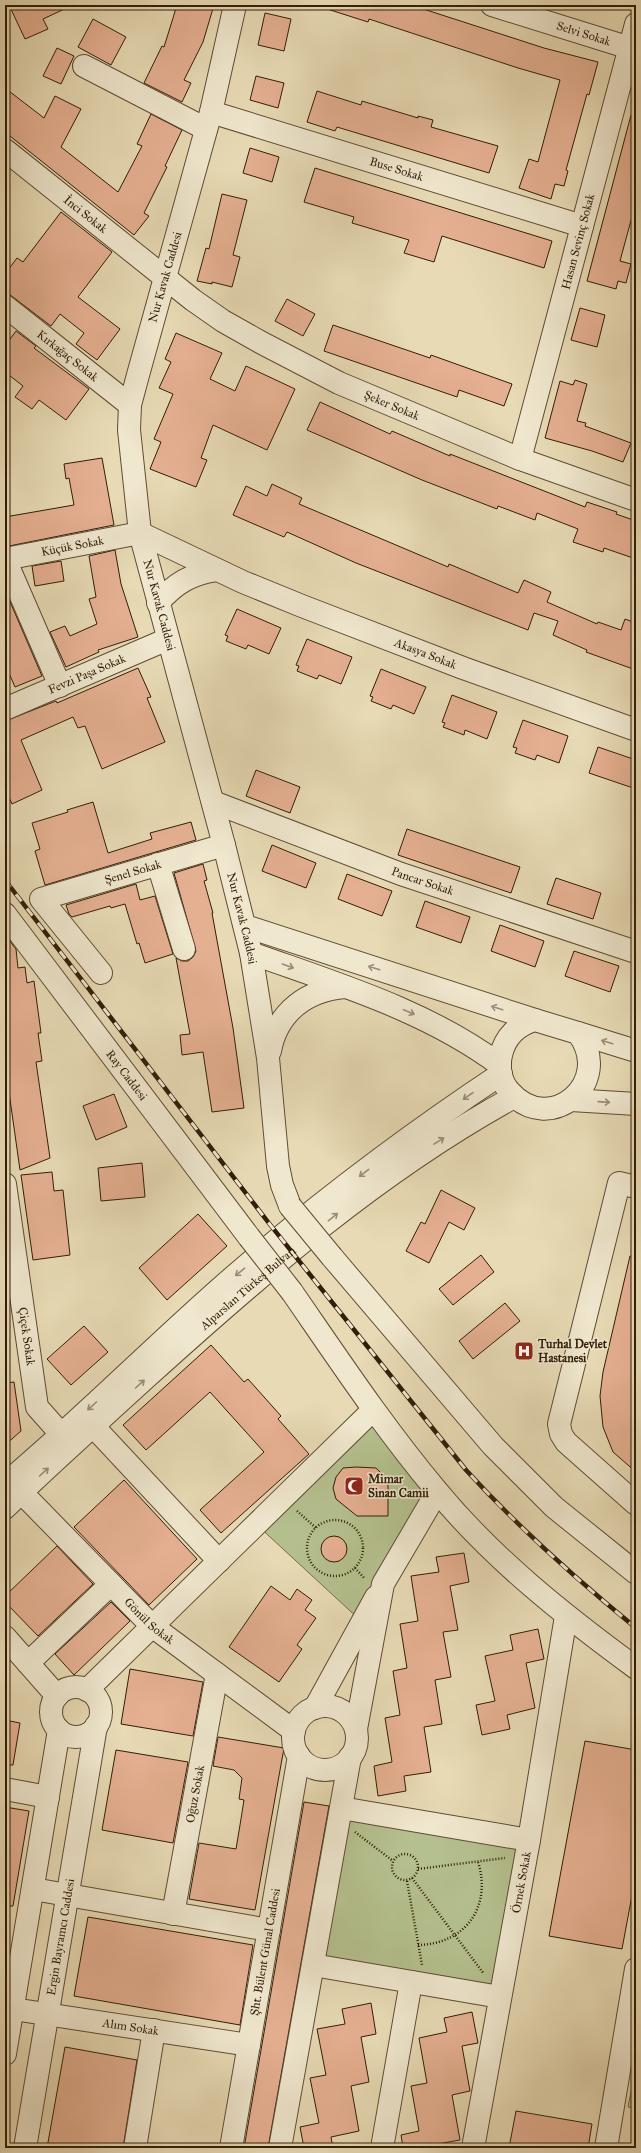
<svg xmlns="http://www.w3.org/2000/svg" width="641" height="2153" viewBox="0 0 641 2153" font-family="'IM FELL Great Primer',serif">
<rect width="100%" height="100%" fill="#e7dab4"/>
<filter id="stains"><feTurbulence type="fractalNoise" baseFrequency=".005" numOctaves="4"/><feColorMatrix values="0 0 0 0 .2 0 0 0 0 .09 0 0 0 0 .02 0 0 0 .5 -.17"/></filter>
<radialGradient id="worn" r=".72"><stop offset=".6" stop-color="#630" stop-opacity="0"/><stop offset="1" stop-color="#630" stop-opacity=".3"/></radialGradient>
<g fill="#b4c08e" stroke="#736e4b">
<path d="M 373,1410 L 437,1492 L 361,1621 L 256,1524 Z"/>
<path d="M 341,1808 L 529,1840 L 500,1997 L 313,1965 Z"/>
<path d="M 636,2066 L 636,2109 L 628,2107 Z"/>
</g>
<g fill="#e5b092" stroke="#321d08">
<path d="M 9,5 L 73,5 L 43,19 L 48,29 L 25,39 Z"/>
<path d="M 177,5 L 214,5 L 203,42 L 184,80 L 191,83 L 182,102 L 144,83 L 162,46 L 164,47 Z"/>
<path d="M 324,5 L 411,5 L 544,48 L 598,62 L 589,95 L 587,94 L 566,170 L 568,171 L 564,186 L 555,184 L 551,199 L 519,188 L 529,159 L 538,162 L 560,80 L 518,68 L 369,19 L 368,22 L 324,8 Z"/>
<path d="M 265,13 L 291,19 L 284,51 L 258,45 Z"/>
<path d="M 93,19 L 126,37 L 111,65 L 78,47 Z"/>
<path d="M 57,48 L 74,56 L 61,84 L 43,76 Z"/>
<path d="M 256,76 L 284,83 L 278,108 L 250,100 Z"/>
<path d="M 5,88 L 44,118 L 55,96 L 81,109 L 61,147 L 118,192 L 142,146 L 137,144 L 151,114 L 182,130 L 165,166 L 167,167 L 144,213 L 149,216 L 134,235 L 5,132 Z"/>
<path d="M 317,91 L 361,105 L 362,101 L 418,118 L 418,116 L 433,120 L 431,127 L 498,146 L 489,173 L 337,127 L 335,131 L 307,122 Z"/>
<path d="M 631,115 L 636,116 L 636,202 L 620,261 L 631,264 L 626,283 L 618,281 L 616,289 L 587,281 Z"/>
<path d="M 250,148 L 279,157 L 272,182 L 243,173 Z"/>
<path d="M 315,168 L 552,241 L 544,268 L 442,236 L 434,262 L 404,253 L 409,240 L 352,223 L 354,217 L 304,202 Z"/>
<path d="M 222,194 L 247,200 L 233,255 L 240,257 L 232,287 L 212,282 L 212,284 L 197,281 L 206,248 L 209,249 Z"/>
<path d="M 61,212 L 112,252 L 78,297 L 120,329 L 97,360 L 76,344 L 84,333 L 60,314 L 51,326 L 5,291 L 5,274 L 17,258 L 23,262 Z"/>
<path d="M 287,299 L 315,314 L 303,336 L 275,321 Z"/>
<path d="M 580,308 L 605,315 L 597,347 L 571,340 Z"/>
<path d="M 333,325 L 430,358 L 431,355 L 512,384 L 504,406 L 459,390 L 457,397 L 324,351 Z"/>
<path d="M 16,331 L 36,346 L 34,348 L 89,389 L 66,420 L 39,400 L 32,409 L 15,397 L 23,386 L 5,372 L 5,346 Z"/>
<path d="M 176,333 L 222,353 L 210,379 L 235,391 L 246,366 L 295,389 L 267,450 L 213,425 L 201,458 L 207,460 L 196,487 L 150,469 L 161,442 L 154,439 L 173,394 L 159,388 L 171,362 L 165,359 Z"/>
<path d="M 575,380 L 587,384 L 577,421 L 586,423 L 585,426 L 631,443 L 623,462 L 592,451 L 545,438 L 560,381 L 573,385 Z"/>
<path d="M 320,402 L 390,434 L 392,431 L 450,456 L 450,454 L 585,507 L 587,502 L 617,512 L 616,514 L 636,521 L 636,559 L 604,548 L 603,552 L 573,542 L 578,529 L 537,513 L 535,520 L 498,506 L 497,509 L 422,480 L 307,430 Z"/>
<path d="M 102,458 L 114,525 L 9,546 L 5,517 L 74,505 L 69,478 L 66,479 L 64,464 Z"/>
<path d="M 272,484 L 302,498 L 299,504 L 448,567 L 449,564 L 518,593 L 524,580 L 551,592 L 547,602 L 597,624 L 598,622 L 621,630 L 625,619 L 636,623 L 636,661 L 633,669 L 586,652 L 587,650 L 553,635 L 558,621 L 534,613 L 528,630 L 356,563 L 287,532 L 284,537 L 233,515 L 246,486 L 267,496 Z"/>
<path d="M 115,550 L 121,584 L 138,637 L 98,650 L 99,652 L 66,667 L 50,632 L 65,626 L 70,636 L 97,624 L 89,599 L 96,597 L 89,556 Z"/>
<path d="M 61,561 L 64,581 L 35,586 L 32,566 Z"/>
<path d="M 5,590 L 42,676 L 15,687 L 5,664 Z"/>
<path d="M 237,609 L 281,628 L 269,654 L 248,645 L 246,649 L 226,641 L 228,636 L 225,635 Z"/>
<path d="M 307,639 L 352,657 L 341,684 L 319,675 L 317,679 L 297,671 L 299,666 L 296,665 Z"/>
<path d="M 138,668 L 151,697 L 147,698 L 165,742 L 102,769 L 85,726 L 78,728 L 73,717 L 21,740 L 42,790 L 12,804 L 5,788 L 5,721 L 56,701 L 57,703 Z"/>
<path d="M 381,669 L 426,687 L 414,714 L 393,705 L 391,709 L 371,701 L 373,697 L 370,696 Z"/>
<path d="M 452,695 L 497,712 L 487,739 L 465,730 L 464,735 L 443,727 L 445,723 L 442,722 Z"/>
<path d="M 523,720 L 568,736 L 559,763 L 537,755 L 535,760 L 515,753 L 517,748 L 513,747 Z"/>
<path d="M 598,747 L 636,760 L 636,789 L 589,773 Z"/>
<path d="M 256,770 L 300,787 L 290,813 L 246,796 Z"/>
<path d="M 93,802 L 108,853 L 152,839 L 150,833 L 191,822 L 196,840 L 45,885 L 35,851 L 40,849 L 32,823 L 68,812 L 67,810 Z"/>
<path d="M 407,829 L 520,867 L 511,893 L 398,855 Z"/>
<path d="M 272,845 L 316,863 L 306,888 L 262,871 Z"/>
<path d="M 203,864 L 207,880 L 204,881 L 213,913 L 212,913 L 233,1028 L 244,1108 L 212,1112 L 203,1052 L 182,1055 L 180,1035 L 190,1034 L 176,958 L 182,961 L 188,961 L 193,957 L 196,951 L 174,873 Z"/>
<path d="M 347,874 L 392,891 L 382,916 L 338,899 Z"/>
<path d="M 556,878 L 601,893 L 593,919 L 547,904 Z"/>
<path d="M 136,884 L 140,900 L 155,896 L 173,954 L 145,963 L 139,943 L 137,944 L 125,904 L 111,908 L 110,906 L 72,917 L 69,914 L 66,905 Z"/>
<path d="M 425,901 L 470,917 L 461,943 L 416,927 Z"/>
<path d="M 500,925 L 544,941 L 535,967 L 491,951 Z"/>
<path d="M 5,935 L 16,949 L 18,968 L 25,967 L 27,983 L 34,981 L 41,1033 L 38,1033 L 42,1061 L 36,1062 L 50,1158 L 20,1170 L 5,1064 Z"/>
<path d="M 574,951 L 619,966 L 610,992 L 565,976 Z"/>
<path d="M 114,1094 L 127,1127 L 96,1140 L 83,1106 Z"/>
<path d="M 142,1163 L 145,1197 L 101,1201 L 98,1168 Z"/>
<path d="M 52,1172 L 54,1191 L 63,1190 L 70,1255 L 33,1260 L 21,1175 Z"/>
<path d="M 441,1190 L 475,1208 L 464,1230 L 449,1222 L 429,1263 L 406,1251 L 421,1222 L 425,1224 Z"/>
<path d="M 198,1214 L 227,1246 L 167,1300 L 139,1268 Z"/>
<path d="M 481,1255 L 494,1272 L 453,1305 L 439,1289 Z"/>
<path d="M 630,1256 L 636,1257 L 636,1472 L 613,1452 L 603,1427 L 600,1396 L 603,1372 Z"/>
<path d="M 505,1303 L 520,1321 L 473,1359 L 459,1341 Z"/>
<path d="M 84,1326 L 108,1352 L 71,1385 L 47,1359 Z"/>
<path d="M 211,1345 L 244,1382 L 248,1379 L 281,1416 L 278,1419 L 309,1454 L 221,1533 L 200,1510 L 264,1452 L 210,1392 L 146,1450 L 123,1425 Z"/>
<path d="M 14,1382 L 21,1431 L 5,1445 L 5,1383 Z"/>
<path d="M 356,1467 L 376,1468 L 388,1480 L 388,1516 L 357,1516 L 336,1499 L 333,1488 L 336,1477 L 343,1468 Z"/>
<path d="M 124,1480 L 197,1559 L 149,1605 L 74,1527 Z"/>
<circle cx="334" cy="1549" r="13"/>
<path d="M 57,1546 L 93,1584 L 38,1636 L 5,1602 L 5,1596 Z"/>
<path d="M 464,1553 L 469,1582 L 450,1586 L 458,1630 L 443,1632 L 451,1677 L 435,1680 L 442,1724 L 424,1727 L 431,1772 L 404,1776 L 406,1791 L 378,1796 L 374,1766 L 392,1762 L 385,1718 L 400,1715 L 393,1671 L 407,1668 L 400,1624 L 418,1621 L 411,1576 L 439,1572 L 436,1557 Z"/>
<path d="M 271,1586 L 290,1600 L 297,1589 L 312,1600 L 305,1610 L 316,1618 L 297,1645 L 302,1649 L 279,1682 L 229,1647 Z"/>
<path d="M 111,1602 L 130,1621 L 74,1675 L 55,1654 Z"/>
<path d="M 538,1629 L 544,1659 L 526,1663 L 535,1708 L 507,1715 L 510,1729 L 482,1735 L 476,1705 L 495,1701 L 485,1656 L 513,1650 L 510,1635 Z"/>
<path d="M 130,1669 L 203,1682 L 193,1736 L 121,1724 Z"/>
<path d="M 5,1720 L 20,1723 L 13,1765 L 5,1765 Z"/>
<path d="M 218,1737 L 284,1748 L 255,1910 L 189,1899 L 199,1843 L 236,1849 L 240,1825 L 244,1800 L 239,1799 L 242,1778 L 234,1770 L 213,1766 Z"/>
<path d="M 585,1741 L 636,1750 L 636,1874 L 622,1949 L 549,1936 Z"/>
<path d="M 116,1750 L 188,1762 L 173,1843 L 102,1830 Z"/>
<path d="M 304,1802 L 329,1806 L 268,2148 L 244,2148 Z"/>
<path d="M 5,1807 L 29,1811 L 13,1906 L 5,1906 Z"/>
<path d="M 88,1917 L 253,1945 L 240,2025 L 74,1996 Z"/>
<path d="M 371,2003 L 376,2034 L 361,2037 L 369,2082 L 351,2086 L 359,2131 L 331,2137 L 333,2148 L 304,2148 L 300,2127 L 319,2123 L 310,2078 L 326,2075 L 317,2029 L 345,2024 L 342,2009 Z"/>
<path d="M 472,2012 L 478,2043 L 462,2046 L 470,2091 L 452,2095 L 460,2140 L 432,2145 L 432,2148 L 403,2148 L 401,2135 L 419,2131 L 411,2086 L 427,2083 L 419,2038 L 447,2032 L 444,2018 Z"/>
<path d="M 65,2047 L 137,2060 L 123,2148 L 47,2148 Z"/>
<path d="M 516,2111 L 592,2124 L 588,2148 L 509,2148 Z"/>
</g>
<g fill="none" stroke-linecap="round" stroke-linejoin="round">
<defs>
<g id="minor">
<path id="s1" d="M 235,5 L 211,112 L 138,375 L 130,405 L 129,430 L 140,533 L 224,845 L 251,953 L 268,1058 L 278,1166 L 282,1185 L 290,1206"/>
<path id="s2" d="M 492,5 L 630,48"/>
<path d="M 84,66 L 206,129"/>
<path id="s3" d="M 211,112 L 582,226"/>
<path id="s4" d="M 5,150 L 193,300 L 223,321 L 262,343 L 339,383 L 520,459 L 636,500"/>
<path id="s5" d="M 5,306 L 130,405"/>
<path id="s6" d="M 520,459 L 636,24"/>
<path d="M 158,603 C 174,584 192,573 217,570"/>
<path id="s7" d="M 60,686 L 5,559 L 140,533 L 243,582 L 302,606 L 463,668 L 636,730"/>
<path id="s8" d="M 5,709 L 168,639"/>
<path id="s9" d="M 213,802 L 401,874 L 636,952"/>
<path d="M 158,864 L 184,949"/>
<path id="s10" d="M 5,914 L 249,1237"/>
<path d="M 245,926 L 535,1020"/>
<path d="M 251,953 C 337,984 426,1010 500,1065"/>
<path id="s11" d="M 101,973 L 41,899 L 224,845"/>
<path d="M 535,1020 L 578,1033 C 615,1082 550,1137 510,1092 C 501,1083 498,1068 501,1055 C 505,1037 517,1025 535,1020 Z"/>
<path d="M 578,1033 L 636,1051"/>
<path d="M 270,1051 C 277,1012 307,990 345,987"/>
<path d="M 571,1100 L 636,1104"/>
<path id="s12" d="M 5,1184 L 37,1407 L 61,1434"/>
<path d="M 636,1187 L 619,1183 L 559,1424 L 561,1434 L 566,1442 L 636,1504"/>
<path d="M 332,1257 L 493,1446 L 554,1507 L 636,1573"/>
<path d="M 292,1292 C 339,1360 384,1428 437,1491 C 493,1559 565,1616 636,1668"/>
<path d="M 93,1426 L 219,1561"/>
<path d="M 5,1484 C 81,1420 151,1349 225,1284 C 311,1209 406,1137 501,1074"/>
<path id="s13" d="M 21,1492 L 152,1626 L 294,1731"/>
<path id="s14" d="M 5,1508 C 51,1463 100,1420 148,1376 C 262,1273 379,1171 514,1097"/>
<path d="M 5,1637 L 57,1696"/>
<path d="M 28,1663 L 111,1584"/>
<circle cx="76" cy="1712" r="25"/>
<path d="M 87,1690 L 373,1410"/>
<circle cx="325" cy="1738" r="32"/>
<path d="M 315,1708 L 376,1597"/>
<path d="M 356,1729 L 383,1584 L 437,1492"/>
<path d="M 5,1789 L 48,1797"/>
<path d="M 341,1808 L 529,1840"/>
<path d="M 33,1889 L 269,1930"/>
<path id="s15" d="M 173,1914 L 217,1674"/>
<path d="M 313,1965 L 500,1997"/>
<path id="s16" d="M 13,2009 L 249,2045"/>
<path d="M 5,2054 L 59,1730"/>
<path id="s17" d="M 25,2148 L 96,1726"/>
<path d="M 135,2148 L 154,2030"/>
<path id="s18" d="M 231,2148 L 299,1756"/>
<path d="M 280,2148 L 350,1757"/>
<path d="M 382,2148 L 411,1982"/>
<path id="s19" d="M 473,2148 L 529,1840 L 566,1616"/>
<path d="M 606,2148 L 636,1969"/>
</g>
</defs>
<use href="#minor" stroke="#5f4c33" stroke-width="24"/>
<g stroke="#321d08" stroke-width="2.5" stroke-dasharray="1 2" stroke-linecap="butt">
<path d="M 297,1511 L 316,1528"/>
<circle cx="335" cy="1548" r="28"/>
<path d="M 355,1568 L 365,1579"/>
<path d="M 355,1832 L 393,1861"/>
<circle cx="405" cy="1867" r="13"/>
<path d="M 418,1869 L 505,1858"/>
<path d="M 412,1878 L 484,1974"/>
<path d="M 407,1881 L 422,1965"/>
<path d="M 418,1945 C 466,1944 492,1906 478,1862"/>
</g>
<use href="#minor" stroke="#efe7ce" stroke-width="22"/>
<defs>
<path id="rail" d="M 5,880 L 268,1222 L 466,1470 C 519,1528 576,1579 636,1628"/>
</defs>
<use href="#rail" stroke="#321d08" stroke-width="4.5"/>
<use href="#rail" stroke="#efe7ce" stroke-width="3" stroke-dasharray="9" stroke-linecap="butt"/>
<defs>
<g id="minor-bridge">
<path d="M 290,1206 L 332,1257"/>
<path d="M 249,1237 L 292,1292"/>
</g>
</defs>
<use href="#minor-bridge" stroke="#5f4c33" stroke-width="24" stroke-linecap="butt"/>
<use href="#minor-bridge" stroke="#efe7ce" stroke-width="22"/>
</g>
<defs><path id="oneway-shaft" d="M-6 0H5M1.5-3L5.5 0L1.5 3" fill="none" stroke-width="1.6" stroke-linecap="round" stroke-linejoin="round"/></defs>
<g stroke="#9a8c75">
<use href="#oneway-shaft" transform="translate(288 966) rotate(20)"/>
<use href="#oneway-shaft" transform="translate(374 968) rotate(-162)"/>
<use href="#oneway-shaft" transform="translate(497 1008) rotate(-162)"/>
<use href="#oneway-shaft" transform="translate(409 1012) rotate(23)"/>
<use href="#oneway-shaft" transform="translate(607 1042) rotate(-163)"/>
<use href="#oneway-shaft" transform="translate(468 1096) rotate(145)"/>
<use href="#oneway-shaft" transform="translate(604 1102) rotate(4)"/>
<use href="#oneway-shaft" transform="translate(439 1141) rotate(-32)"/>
<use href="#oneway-shaft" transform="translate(364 1173) rotate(143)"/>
<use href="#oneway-shaft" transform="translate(333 1217) rotate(-39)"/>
<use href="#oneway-shaft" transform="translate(240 1272) rotate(141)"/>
<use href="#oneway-shaft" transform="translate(140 1384) rotate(-42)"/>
<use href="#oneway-shaft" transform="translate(92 1406) rotate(138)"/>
<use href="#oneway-shaft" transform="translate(44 1472) rotate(-42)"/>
</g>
<defs>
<symbol id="hospital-square" viewBox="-11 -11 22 22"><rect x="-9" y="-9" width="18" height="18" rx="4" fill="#8f2418" stroke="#efe7ce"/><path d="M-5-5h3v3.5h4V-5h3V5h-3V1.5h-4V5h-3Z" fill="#fff"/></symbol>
<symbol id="mosque-square" viewBox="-11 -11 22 22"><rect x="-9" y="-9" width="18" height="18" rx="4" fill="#8f2418" stroke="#efe7ce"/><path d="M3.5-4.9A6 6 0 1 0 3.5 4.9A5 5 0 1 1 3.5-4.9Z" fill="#fff"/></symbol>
</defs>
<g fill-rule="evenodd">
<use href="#hospital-square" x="513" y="1340" width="22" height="22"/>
<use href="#mosque-square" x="343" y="1475" width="22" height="22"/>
</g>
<g text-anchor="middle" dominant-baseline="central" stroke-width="3" stroke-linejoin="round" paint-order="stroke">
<g font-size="12" fill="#321d08" stroke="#efe7ce">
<text stroke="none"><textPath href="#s2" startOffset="96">Selvi Sokak</textPath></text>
<text stroke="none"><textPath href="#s3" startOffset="194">Buse Sokak</textPath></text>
<text stroke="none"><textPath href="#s4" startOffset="103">İnci Sokak</textPath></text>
<text stroke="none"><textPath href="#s6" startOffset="225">Hasan Sevinç Sokak</textPath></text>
<text transform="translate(165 277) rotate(-74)">Nur Kavak Caddesi</text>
<text stroke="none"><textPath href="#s5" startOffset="80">Kırkağaç Sokak</textPath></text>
<text stroke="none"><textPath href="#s4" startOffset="466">Şeker Sokak</textPath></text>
<text stroke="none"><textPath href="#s7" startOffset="207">Küçük Sokak</textPath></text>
<text stroke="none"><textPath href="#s1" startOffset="617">Nur Kavak Caddesi</textPath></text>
<text stroke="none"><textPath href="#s7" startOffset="586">Akasya Sokak</textPath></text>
<text stroke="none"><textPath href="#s8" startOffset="89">Fevzi Paşa Sokak</textPath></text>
<text stroke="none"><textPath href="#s11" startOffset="191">Şenel Sokak</textPath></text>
<text stroke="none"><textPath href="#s9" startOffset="224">Pancar Sokak</textPath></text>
<text stroke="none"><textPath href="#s1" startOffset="941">Nur Kavak Caddesi</textPath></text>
<text stroke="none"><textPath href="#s10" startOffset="202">Ray Caddesi</textPath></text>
<text stroke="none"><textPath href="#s14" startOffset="328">Alparslan Türkeş Bulvarı</textPath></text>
<text stroke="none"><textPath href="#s12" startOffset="154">Çiçek Sokak</textPath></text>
<text stroke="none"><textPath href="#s13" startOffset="182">Gönül Sokak</textPath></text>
<text stroke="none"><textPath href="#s15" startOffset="122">Oğuz Sokak</textPath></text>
<text stroke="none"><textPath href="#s19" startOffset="270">Örnek Sokak</textPath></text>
<text stroke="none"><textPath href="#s17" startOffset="214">Ergin Bayramcı Caddesi</textPath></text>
<text stroke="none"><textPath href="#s18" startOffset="199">Şht. Bülent Günal Caddesi</textPath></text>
<text stroke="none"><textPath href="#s16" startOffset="119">Alım Sokak</textPath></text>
</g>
<g font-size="12" font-weight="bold" fill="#321d08" stroke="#efe7ce" text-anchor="start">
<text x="538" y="1344">Turhal Devlet<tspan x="538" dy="14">Hastanesi</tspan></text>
<text x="368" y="1479">Mimar<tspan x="368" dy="14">Sinan Camii</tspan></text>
</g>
</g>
<rect width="641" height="2153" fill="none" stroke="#e7dab4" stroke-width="20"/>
<rect x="6" y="6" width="629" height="2141" fill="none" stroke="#321d08" stroke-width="2"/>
<rect x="10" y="10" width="621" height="2133" fill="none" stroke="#321d08"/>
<rect width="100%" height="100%" filter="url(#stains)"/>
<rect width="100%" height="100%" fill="url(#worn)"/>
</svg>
